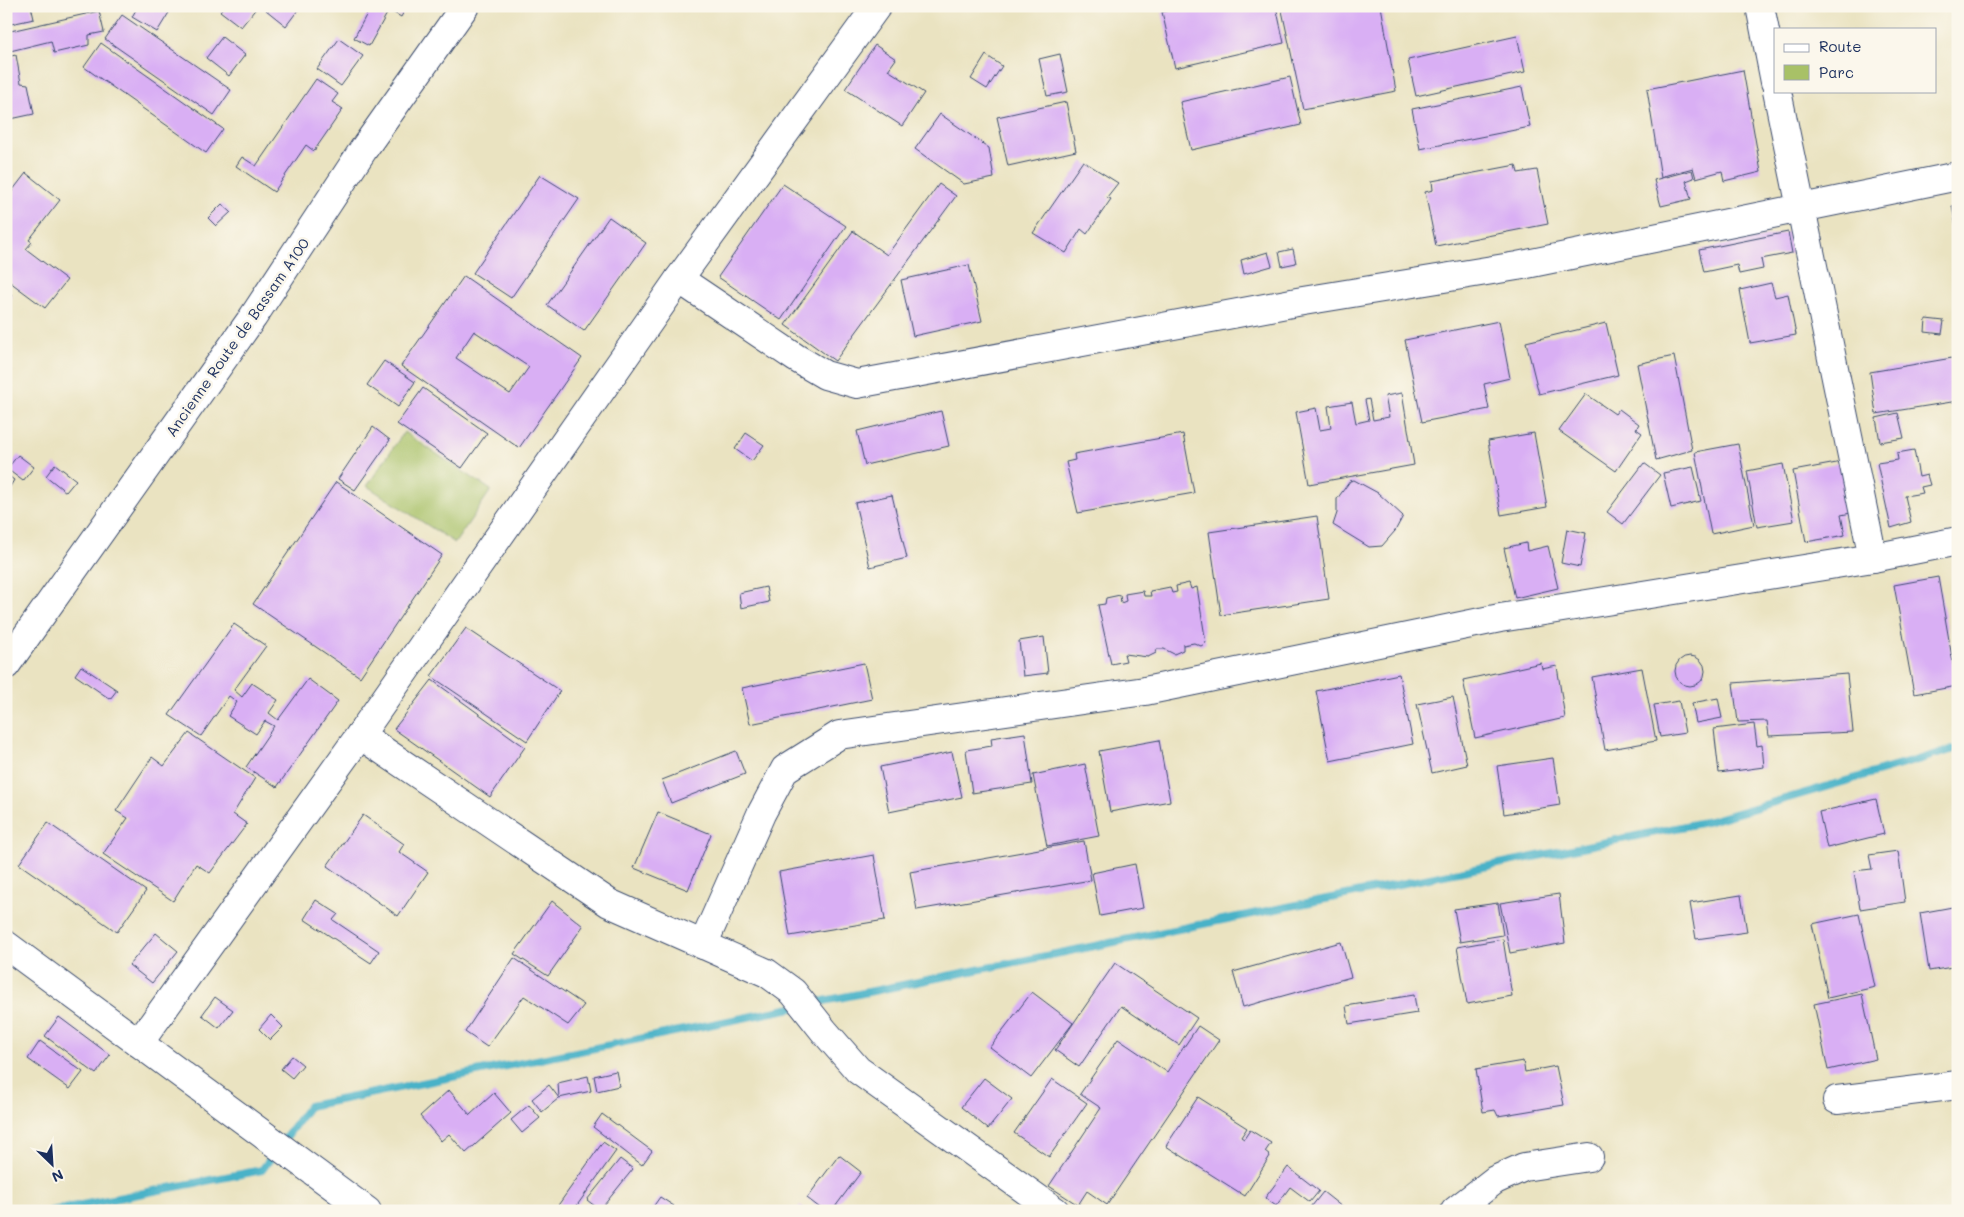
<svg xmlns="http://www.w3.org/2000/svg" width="1964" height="1217" viewBox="0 0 1964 1217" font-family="Mali,sans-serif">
<rect width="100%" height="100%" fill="#fbf7ec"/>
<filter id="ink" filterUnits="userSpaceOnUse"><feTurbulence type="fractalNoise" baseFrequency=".02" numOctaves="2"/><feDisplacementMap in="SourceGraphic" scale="10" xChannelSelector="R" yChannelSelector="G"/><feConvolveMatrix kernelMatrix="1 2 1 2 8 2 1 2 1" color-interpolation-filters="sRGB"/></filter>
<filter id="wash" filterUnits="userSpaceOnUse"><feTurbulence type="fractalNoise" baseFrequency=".0096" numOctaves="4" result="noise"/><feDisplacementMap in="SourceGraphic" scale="20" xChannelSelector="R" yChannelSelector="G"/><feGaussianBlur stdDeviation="1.12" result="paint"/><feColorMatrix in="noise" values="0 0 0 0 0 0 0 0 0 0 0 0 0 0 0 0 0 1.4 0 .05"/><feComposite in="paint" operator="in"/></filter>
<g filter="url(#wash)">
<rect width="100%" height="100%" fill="#eae3c1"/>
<path fill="#a8c167" stroke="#627862" d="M 404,432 L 491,490 L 455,543 L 367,486 Z"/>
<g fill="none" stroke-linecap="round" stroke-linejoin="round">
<g stroke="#4ab2c8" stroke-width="8">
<path d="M 809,1004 L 1710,821 L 1958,748"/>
<path d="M 51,1211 L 262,1170 L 309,1106 L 797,1007"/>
</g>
</g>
<g id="blocks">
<g fill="#d9aff4" fill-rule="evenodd">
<path d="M 6,6 L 31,6 L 34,19 L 6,25 Z"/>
<path d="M 104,6 L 118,6 L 118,7 L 105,9 Z"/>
<path d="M 138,6 L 173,6 L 157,32 L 132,17 Z"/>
<path d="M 224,6 L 258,6 L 241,27 L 220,11 Z"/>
<path d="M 269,6 L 301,6 L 286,26 L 266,10 Z"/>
<path d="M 371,6 L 407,6 L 401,17 L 389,10 L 369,46 L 354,38 Z"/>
<path d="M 1189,6 L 1276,6 L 1284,43 L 1175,68 L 1162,12 Z"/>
<path d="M 1281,6 L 1381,6 L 1396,91 L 1303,109 Z"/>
<path d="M 99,11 L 104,32 L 89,35 L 89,45 L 54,53 L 51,41 L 6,52 L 6,32 Z"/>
<path d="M 122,15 L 231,90 L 214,115 L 105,39 Z"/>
<path d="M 1517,36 L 1525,72 L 1416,96 L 1408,60 Z"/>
<path d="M 222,37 L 245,55 L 229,76 L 206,58 Z"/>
<path d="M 339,39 L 363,56 L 341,86 L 317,69 Z"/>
<path d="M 101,43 L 223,129 L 206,153 L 84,67 Z"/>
<path d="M 875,45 L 896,59 L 888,70 L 924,93 L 902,126 L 845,89 Z"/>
<path d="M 1060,54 L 1068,92 L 1047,96 L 1039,59 Z"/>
<path d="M 16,55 L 21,83 L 28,84 L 34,114 L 6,120 L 6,57 Z"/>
<path d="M 986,55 L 1002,66 L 987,89 L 971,79 Z"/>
<path d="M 1743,70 L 1761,172 L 1724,181 L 1722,171 L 1696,178 L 1693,168 L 1667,175 L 1661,178 L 1647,89 Z"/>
<path d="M 1290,77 L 1301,125 L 1191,150 L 1180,102 Z"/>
<path d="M 316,79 L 338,94 L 332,102 L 343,109 L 314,151 L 306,145 L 274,192 L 236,166 L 242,157 L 256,166 Z"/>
<path d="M 1522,87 L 1530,127 L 1420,149 L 1412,109 Z"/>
<path d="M 1066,102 L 1076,151 L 1008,166 L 997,117 Z"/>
<path d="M 940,114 L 989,148 L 994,178 L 964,184 L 915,149 Z"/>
<path d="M 1083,161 L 1118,183 L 1107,197 L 1111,199 L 1087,234 L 1081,229 L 1066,253 L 1033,233 Z"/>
<path d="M 1516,165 L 1518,173 L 1537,170 L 1548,224 L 1436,246 L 1425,192 L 1433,190 L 1432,181 Z"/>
<path d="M 1692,170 L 1694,178 L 1686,181 L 1691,199 L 1661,206 L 1654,180 Z"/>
<path d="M 26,173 L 60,200 L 29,240 L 32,242 L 26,249 L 67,280 L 45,308 L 6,279 L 6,199 Z"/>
<path d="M 540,175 L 579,199 L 511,298 L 473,273 Z"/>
<path d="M 783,184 L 846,226 L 781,320 L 718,277 Z"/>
<path d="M 939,184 L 956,196 L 835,361 L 785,325 L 853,231 L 887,255 Z"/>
<path d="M 222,204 L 231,212 L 216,226 L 208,218 Z"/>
<path d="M 1958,205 L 1958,232 L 1957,232 L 1952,206 Z"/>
<path d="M 609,217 L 646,243 L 584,331 L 547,305 Z"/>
<path d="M 1788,232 L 1792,253 L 1761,259 L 1763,269 L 1739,274 L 1737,265 L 1704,272 L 1699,250 Z"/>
<path d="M 1293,249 L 1296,263 L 1282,266 L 1279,252 Z"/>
<path d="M 1268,252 L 1272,266 L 1244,274 L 1241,260 Z"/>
<path d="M 969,265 L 982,321 L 913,336 L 901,280 Z"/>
<path d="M 464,276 L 582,358 L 519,448 L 401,366 ZM 474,331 L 529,367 L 510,394 L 456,358 Z"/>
<path d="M 1771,283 L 1775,297 L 1788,294 L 1796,335 L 1750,343 L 1740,290 Z"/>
<path d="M 6,291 L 12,296 L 6,304 Z"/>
<path d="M 1926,319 L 1944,321 L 1942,334 L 1925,332 Z"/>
<path d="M 1499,321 L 1510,378 L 1484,384 L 1489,409 L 1422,422 L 1405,340 Z"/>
<path d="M 1606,323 L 1618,375 L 1539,394 L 1526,342 Z"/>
<path d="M 1674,356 L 1692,450 L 1656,460 L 1637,364 Z"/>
<path d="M 1958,357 L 1958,401 L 1876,414 L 1870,372 Z"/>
<path d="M 384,361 L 415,382 L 398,407 L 367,385 Z"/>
<path d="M 423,388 L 487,433 L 462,468 L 397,424 Z"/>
<path d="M 1402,393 L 1414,465 L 1309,484 L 1296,412 L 1316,408 L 1320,430 L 1331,428 L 1328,406 L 1352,402 L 1356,423 L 1369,420 L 1365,400 L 1369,399 L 1373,420 L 1389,417 L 1385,396 Z"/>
<path d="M 1586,394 L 1615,414 L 1619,409 L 1639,424 L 1636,429 L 1642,433 L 1616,471 L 1559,431 Z"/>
<path d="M 941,411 L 949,446 L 865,465 L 857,431 Z"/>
<path d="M 1898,413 L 1904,438 L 1880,442 L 1876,418 Z"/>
<path d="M 373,427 L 390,440 L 355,490 L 338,479 Z"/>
<path d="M 746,433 L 764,445 L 752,461 L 735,449 Z"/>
<path d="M 1534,433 L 1547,507 L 1501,515 L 1488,441 Z"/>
<path d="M 1183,434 L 1194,493 L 1078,513 L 1066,462 L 1075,460 L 1074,454 Z"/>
<path d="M 1738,444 L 1754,525 L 1711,534 L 1695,452 Z"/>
<path d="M 1914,450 L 1919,477 L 1927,475 L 1930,485 L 1921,487 L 1923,493 L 1905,496 L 1911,522 L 1891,528 L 1877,463 L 1898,460 L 1897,453 Z"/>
<path d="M 18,455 L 34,467 L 23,481 L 7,469 Z"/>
<path d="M 1842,462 L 1851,513 L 1841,515 L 1845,535 L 1806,542 L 1793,471 Z"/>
<path d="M 1644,463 L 1660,475 L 1623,524 L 1607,512 Z"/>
<path d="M 55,464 L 76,480 L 66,492 L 46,476 Z"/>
<path d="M 1783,464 L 1794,521 L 1757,527 L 1747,471 Z"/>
<path d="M 1693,467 L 1701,501 L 1671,508 L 1663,473 Z"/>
<path d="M 6,474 L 14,480 L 8,490 L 6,489 Z"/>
<path d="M 1354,480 L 1378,493 L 1403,516 L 1395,531 L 1382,546 L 1369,547 L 1333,525 L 1337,513 L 1337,499 L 1350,481 Z"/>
<path d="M 336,482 L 442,555 L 360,677 L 253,604 Z"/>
<path d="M 892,495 L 907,558 L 870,567 L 855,503 Z"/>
<path d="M 1317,516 L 1329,599 L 1221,615 L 1209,532 Z"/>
<path d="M 1567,529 L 1586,533 L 1580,567 L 1561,563 Z"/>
<path d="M 1526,543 L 1527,551 L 1548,546 L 1558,588 L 1515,598 L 1504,548 Z"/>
<path d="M 1938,577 L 1957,686 L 1914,694 L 1894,585 Z"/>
<path d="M 1189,583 L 1191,589 L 1197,587 L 1206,643 L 1201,646 L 1194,643 L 1183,645 L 1183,650 L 1174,654 L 1164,649 L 1157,649 L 1156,653 L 1148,657 L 1124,654 L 1126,661 L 1111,664 L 1098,605 L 1105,604 L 1106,598 L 1120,595 L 1121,603 L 1126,601 L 1125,594 L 1143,591 L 1144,596 L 1151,596 L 1150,591 L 1170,587 L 1172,593 L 1177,592 L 1176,586 Z"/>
<path d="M 766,587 L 769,602 L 741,608 L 739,593 Z"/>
<path d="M 234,624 L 266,646 L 234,690 L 242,697 L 252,683 L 278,700 L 269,713 L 278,720 L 308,679 L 338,701 L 277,787 L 246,767 L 274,726 L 265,721 L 256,734 L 228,716 L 237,702 L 229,696 L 201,736 L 169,715 Z"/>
<path d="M 466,628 L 560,691 L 527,741 L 431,676 Z"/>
<path d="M 1044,637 L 1048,673 L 1023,676 L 1019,641 Z"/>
<circle cx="1690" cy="671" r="15"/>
<path d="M 864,663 L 872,699 L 750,724 L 742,688 Z"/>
<path d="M 1541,663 L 1542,669 L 1557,666 L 1565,718 L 1475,738 L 1463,680 Z"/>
<path d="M 81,666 L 117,690 L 110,699 L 75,675 Z"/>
<path d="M 1642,668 L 1656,741 L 1605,750 L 1592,677 Z"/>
<path d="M 1399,674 L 1413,744 L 1330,761 L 1316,691 Z"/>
<path d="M 1847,674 L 1853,732 L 1769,736 L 1767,721 L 1738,722 L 1733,683 Z"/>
<path d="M 432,680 L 525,747 L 490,797 L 394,729 Z"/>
<path d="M 1453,697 L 1467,765 L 1432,773 L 1417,704 Z"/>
<path d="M 1718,698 L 1722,718 L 1696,723 L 1692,703 Z"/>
<path d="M 1679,701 L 1685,733 L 1660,737 L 1654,705 Z"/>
<path d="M 1754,724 L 1757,746 L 1762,745 L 1764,767 L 1719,773 L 1714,729 Z"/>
<path d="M 189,733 L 255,778 L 233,814 L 247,824 L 210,873 L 196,864 L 173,901 L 103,854 L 128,818 L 116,811 L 152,757 L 164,766 Z"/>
<path d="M 1025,733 L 1032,784 L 972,793 L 966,750 L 992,746 L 991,738 Z"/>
<path d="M 1159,740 L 1170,801 L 1110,812 L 1099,751 Z"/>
<path d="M 736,751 L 745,774 L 671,803 L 662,780 Z"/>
<path d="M 952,752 L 962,797 L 889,812 L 880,767 Z"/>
<path d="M 1553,758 L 1560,805 L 1504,814 L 1497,766 Z"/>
<path d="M 1085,764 L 1099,836 L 1047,846 L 1033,775 Z"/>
<path d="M 1876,799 L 1884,834 L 1827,848 L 1819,812 Z"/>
<path d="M 658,812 L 711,834 L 688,890 L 634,868 Z"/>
<path d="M 363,815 L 404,844 L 399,852 L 428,872 L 398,916 L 327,866 Z"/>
<path d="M 48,823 L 146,891 L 117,932 L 19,864 Z"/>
<path d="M 1084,841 L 1091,880 L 917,910 L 910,872 Z"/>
<path d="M 1898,851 L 1905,902 L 1860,909 L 1854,871 L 1872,869 L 1869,855 Z"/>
<path d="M 874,855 L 885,920 L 790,936 L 779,872 Z"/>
<path d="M 1135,864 L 1143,908 L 1100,916 L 1092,873 Z"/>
<path d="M 1559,894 L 1565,943 L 1510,953 L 1500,903 Z"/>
<path d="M 1741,895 L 1747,932 L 1696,939 L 1690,903 Z"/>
<path d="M 316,900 L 338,914 L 333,920 L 379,951 L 371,963 L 304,919 Z"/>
<path d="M 552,901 L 583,926 L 548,976 L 514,954 Z"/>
<path d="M 1498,903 L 1503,935 L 1460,942 L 1454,909 Z"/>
<path d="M 1958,906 L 1958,966 L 1929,971 L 1920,913 Z"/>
<path d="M 1859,914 L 1875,987 L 1828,998 L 1812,924 Z"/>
<path d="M 156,933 L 178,951 L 152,983 L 129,965 Z"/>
<path d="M 1503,939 L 1512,996 L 1467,1004 L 1457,947 Z"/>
<path d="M 1341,942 L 1351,977 L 1243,1007 L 1233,972 Z"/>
<path d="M 514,958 L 584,1005 L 568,1025 L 524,996 L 487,1047 L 465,1032 Z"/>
<path d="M 1115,963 L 1197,1018 L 1179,1045 L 1121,1006 L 1079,1067 L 1055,1050 Z"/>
<path d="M 1032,992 L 1073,1023 L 1031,1078 L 990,1047 Z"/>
<path d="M 1862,994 L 1876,1059 L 1828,1070 L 1814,1004 Z"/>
<path d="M 1414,995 L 1417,1013 L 1349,1024 L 1346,1006 Z"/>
<path d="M 215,997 L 233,1010 L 219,1028 L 202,1015 Z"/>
<path d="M 271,1015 L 283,1027 L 270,1040 L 259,1029 Z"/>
<path d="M 59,1017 L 110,1055 L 96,1074 L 45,1036 Z"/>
<path d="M 1198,1026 L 1219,1040 L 1107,1205 L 1087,1191 L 1078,1205 L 1049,1186 L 1101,1108 L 1080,1094 L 1118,1039 L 1167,1072 Z"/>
<path d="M 40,1041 L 83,1072 L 70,1089 L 28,1059 Z"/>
<path d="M 292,1056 L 303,1065 L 292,1078 L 281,1069 Z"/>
<path d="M 1523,1061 L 1525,1072 L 1556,1066 L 1564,1105 L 1498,1116 L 1495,1110 L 1483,1112 L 1476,1069 Z"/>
<path d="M 616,1071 L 619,1086 L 597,1091 L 594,1076 Z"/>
<path d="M 588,1076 L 591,1091 L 559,1098 L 558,1083 Z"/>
<path d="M 984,1078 L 1012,1099 L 988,1129 L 961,1107 Z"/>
<path d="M 1052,1079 L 1087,1103 L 1049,1157 L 1014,1133 Z"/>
<path d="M 549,1085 L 559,1098 L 542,1112 L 532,1099 Z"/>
<path d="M 449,1090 L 470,1115 L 494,1093 L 511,1113 L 466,1153 L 449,1134 L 441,1141 L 420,1116 Z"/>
<path d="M 1198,1097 L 1247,1128 L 1241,1137 L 1244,1139 L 1250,1130 L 1271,1143 L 1265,1152 L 1270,1156 L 1245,1196 L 1166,1146 Z"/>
<path d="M 529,1105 L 540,1118 L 522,1133 L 511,1120 Z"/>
<path d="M 602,1114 L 652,1151 L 642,1165 L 593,1127 Z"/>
<path d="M 603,1142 L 616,1151 L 573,1211 L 554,1211 Z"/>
<path d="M 839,1155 L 861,1172 L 832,1211 L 824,1211 L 807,1198 Z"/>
<path d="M 620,1159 L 633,1169 L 600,1210 L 587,1200 Z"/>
<path d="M 1288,1167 L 1319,1191 L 1310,1202 L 1290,1187 L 1276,1206 L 1265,1198 Z"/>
<path d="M 1323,1192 L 1347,1211 L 1308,1211 Z"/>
<path d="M 660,1197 L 674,1206 L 670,1211 L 650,1211 Z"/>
<path d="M 800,1206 L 807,1211 L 796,1211 Z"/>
</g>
</g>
</g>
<g filter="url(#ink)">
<use href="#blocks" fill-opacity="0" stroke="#3a4a6d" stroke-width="1"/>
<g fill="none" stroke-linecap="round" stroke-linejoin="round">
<defs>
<g id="street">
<path d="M 1760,6 L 1775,82"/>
<path d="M 1777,91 L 1873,558"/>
<path d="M 679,279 L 796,358 L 825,375 L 857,384 L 1297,302 L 1517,266 L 1958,176"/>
<path d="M 360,735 L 609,903 L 767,973 L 793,992 L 824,1031 L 858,1070 L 1055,1211"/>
<path d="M 6,945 L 367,1211"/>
<path d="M 703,945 L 761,814 L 785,769 L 839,735 L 1145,691 L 1500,618 L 1873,558 L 1958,541"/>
<path d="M 139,1043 L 360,735 L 679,279 L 877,6"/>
<path d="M 1837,1100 L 1958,1085"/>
<path d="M 1455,1211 L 1495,1180 L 1524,1167 L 1589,1157"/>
</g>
<path id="secondary" d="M 6,665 L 253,317 L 363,150 L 465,6"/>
</defs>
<use href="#street" stroke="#3a4a6d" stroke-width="30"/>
<use href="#secondary" stroke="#3a4a6d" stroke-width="30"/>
<use href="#street" stroke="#fff" stroke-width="28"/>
<use href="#secondary" stroke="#fff" stroke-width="28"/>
</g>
</g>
<g text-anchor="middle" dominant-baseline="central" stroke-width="5" stroke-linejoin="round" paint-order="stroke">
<g font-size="15" fill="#1b2f5e" stroke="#fbf7ec">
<text transform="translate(237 337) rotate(-55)">Ancienne Route de Bassam A100</text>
</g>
</g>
<rect width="1964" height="1217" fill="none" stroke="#fbf7ec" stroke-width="25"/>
<rect x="1774" y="28" width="162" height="65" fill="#fbf7ec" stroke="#a1a7b3"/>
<rect x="1784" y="44" width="25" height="8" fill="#ffffff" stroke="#a1a7b3"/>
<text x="1819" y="52" font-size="15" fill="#1b2f5e">Route</text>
<rect x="1784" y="65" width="25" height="15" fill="#a8c167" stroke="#a1a7b3"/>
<text x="1819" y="78" font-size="15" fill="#1b2f5e">Parc</text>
<g transform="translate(52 1164) rotate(155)" stroke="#fbf7ec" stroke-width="4" paint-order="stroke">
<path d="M0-4L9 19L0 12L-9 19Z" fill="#1b2f5e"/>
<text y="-8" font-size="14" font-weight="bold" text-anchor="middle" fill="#1b2f5e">N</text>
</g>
</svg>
